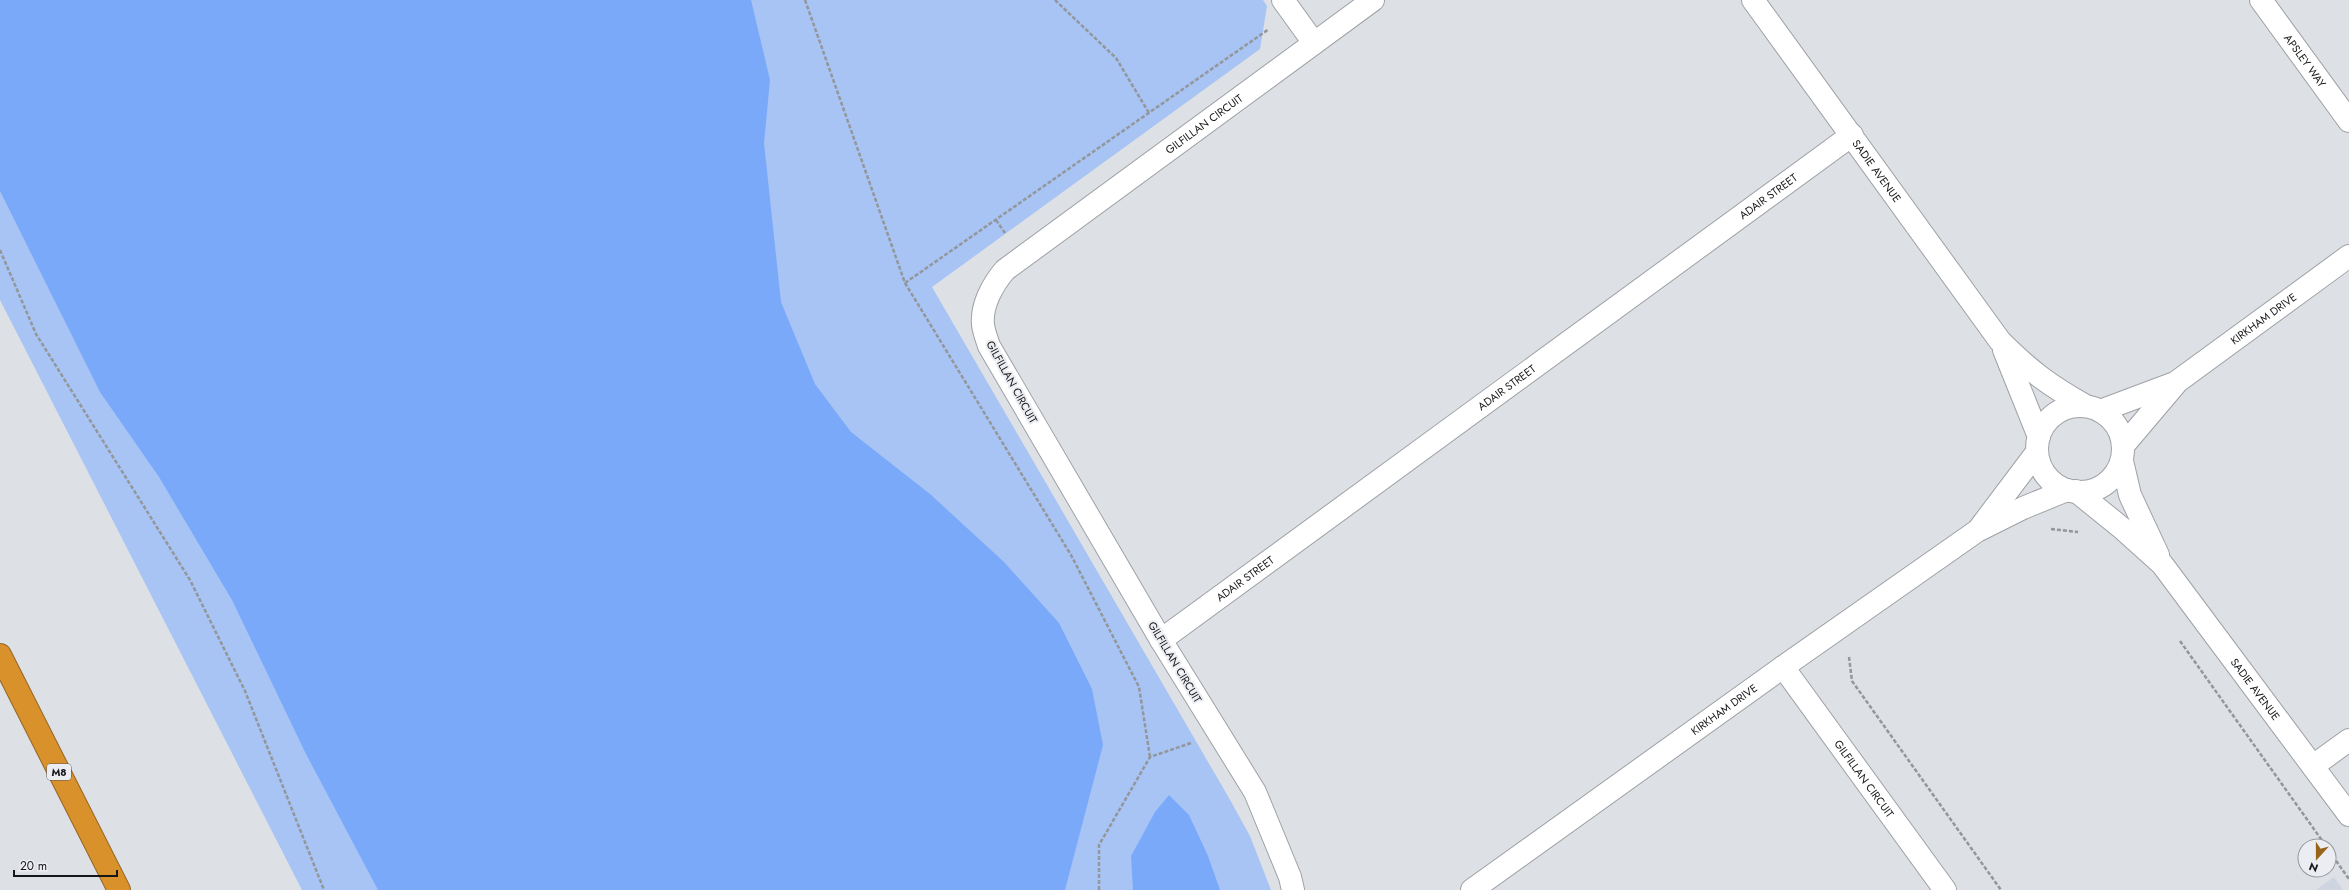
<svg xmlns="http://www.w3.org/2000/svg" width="2349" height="890" viewBox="0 0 2349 890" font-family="Jost,sans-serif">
<rect width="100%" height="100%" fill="#dde0e5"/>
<path fill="#cfd5e0" d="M 2334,877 L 2343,890 L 2316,890 Z"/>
<path fill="#a7c4f4" d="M 0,0 L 1263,0 L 1267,6 L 1260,49 L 932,287 L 1229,798 L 1250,836 L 1271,890 L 302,890 L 0,300 Z"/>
<g fill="#7ba9fa">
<path d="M 0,0 L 751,0 L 770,80 L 764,143 L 781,302 L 815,384 L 851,432 L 930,494 L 1004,562 L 1059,623 L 1092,689 L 1103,745 L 1065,890 L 378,890 L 306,754 L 232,600 L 159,477 L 100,392 L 0,191 Z"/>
<path d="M 1169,795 L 1189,815 L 1208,856 L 1220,890 L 1133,890 L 1131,856 L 1155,812 Z"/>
</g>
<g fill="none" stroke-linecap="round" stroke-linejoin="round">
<defs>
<g id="minor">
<path d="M 1283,0 L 1314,43"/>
<path id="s1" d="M 1753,0 L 2000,341 C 2030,371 2050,386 2086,406"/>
<path id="s2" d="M 2261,0 L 2349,121"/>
<path d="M 2004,350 L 2039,437"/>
<circle cx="2080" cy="449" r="43"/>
<path d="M 2100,411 L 2172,384"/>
<path id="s3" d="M 2123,446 L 2178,381 L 2349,256"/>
<path d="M 2122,461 L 2130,495 L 2158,555"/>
<path id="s4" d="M 2076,491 L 2123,529 L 2162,564 L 2349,815"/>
<path d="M 1979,529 L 2037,452"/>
<path id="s5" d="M 1161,640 L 1852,135"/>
<path id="s6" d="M 1783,667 L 1945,890"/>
<path d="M 2313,766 L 2349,740"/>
<path id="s7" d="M 1293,890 L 1290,877 L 1255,792 L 1161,640 L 989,346 C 987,340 984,332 983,325 C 981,305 993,284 1005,270 L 1373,0"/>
<path id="s8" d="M 1472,890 L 1783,667 L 1977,531 L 2023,508 L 2067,490"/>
</g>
<path id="highway" d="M 0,655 L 119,890"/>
</defs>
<use href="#minor" stroke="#9ea1a5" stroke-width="24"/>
<use href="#highway" stroke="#946625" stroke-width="24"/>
<g stroke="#93969a" stroke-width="2.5" stroke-dasharray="4 2" stroke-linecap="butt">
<path d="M 805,0 L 905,283 L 1071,555 L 1139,687 L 1150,757"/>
<path d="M 1055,0 L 1116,58 L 1149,113"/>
<path d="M 996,220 L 1005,233"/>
<path d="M 0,250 L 36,334 L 190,580 L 245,691 L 324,890"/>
<path d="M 905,283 L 1269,29"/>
<path d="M 2051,529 L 2078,532"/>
<path d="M 2180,641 L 2326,846"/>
<path d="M 1849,657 L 1852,681 L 2001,890"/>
<path d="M 2329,851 L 2349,879"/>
<path d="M 1099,890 L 1099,845 L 1150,757 L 1191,743"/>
</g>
<use href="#minor" stroke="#fff" stroke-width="22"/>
<use href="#highway" stroke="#d8912b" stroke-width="22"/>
</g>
<g text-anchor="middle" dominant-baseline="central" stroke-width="4" stroke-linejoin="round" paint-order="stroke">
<rect fill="#ebedf2" stroke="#56575a" stroke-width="1" x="47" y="764" width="24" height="16" rx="3"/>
<g font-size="10" font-weight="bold" fill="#161719">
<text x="59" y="772">M8</text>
</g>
<g font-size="11" fill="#161719" stroke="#ebedf2">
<text stroke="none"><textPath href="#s2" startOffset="75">APSLEY WAY</textPath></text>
<text stroke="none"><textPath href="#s7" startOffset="954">GILFILLAN CIRCUIT</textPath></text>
<text stroke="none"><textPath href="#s1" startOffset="211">SADIE AVENUE</textPath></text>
<text stroke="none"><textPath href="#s5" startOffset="752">ADAIR STREET</textPath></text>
<text stroke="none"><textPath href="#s3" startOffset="191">KIRKHAM DRIVE</textPath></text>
<text transform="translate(1012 382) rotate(61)">GILFILLAN CIRCUIT</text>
<text stroke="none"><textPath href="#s5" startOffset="428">ADAIR STREET</textPath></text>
<text stroke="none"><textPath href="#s5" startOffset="104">ADAIR STREET</textPath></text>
<text transform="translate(1175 662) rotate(59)">GILFILLAN CIRCUIT</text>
<text stroke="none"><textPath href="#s4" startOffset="269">SADIE AVENUE</textPath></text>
<text stroke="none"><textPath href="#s8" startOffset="310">KIRKHAM DRIVE</textPath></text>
<text stroke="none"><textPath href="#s6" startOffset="138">GILFILLAN CIRCUIT</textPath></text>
</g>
</g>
<g transform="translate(2317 858) rotate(201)"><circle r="19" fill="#ebedf2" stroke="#96979b"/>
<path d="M0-3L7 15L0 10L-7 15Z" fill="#976419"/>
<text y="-6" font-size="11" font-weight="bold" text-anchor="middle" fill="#161719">N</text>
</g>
<path d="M14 870v6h103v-6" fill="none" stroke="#161719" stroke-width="2"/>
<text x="20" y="870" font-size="12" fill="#161719" stroke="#ebedf2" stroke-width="3" paint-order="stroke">20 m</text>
</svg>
